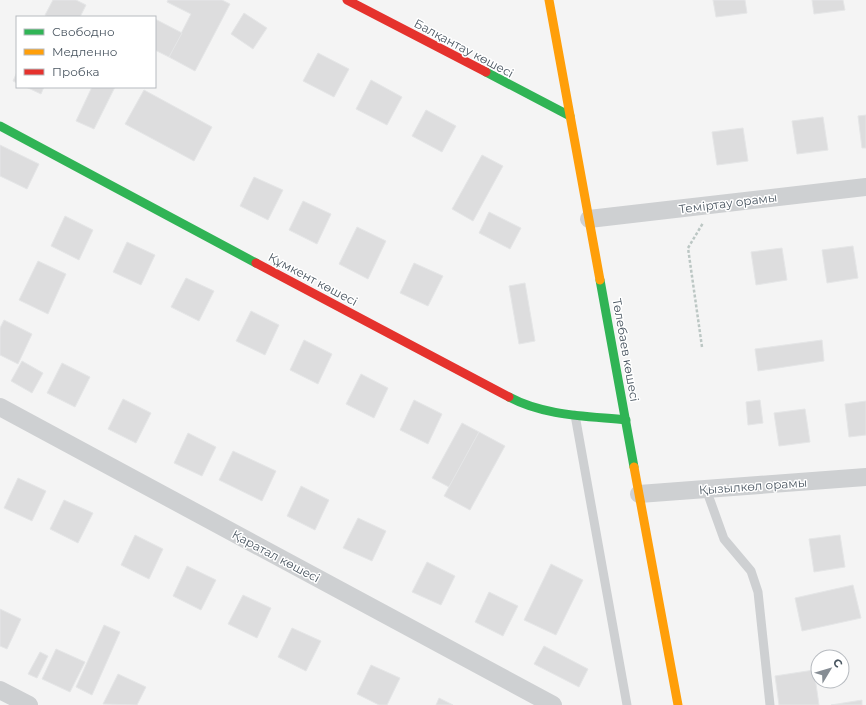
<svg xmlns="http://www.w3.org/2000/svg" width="866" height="705" viewBox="0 0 866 705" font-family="Montserrat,sans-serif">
<rect width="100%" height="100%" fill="#f4f4f4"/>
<g fill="#ddddde" stroke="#e5e6e7">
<path d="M 53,0 L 76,0 L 86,5 L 80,17 L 48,17 L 45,15 Z"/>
<path d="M 168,0 L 222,0 L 230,4 L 195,71 L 169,57 L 191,14 L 167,2 Z"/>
<path d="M 713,0 L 745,0 L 747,13 L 716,17 Z"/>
<path d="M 812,0 L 843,0 L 845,10 L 814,14 Z"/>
<path d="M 244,13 L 267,28 L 253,49 L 231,34 Z"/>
<path d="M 155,19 L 182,33 L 169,57 L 155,50 Z"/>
<path d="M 318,53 L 349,69 L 334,97 L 303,81 Z"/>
<path d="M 17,72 L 17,83 L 13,81 Z"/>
<path d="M 371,80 L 402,97 L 387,125 L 356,109 Z"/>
<path d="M 26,87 L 44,87 L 41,94 Z"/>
<path d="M 92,87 L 115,87 L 94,129 L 76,121 Z"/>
<path d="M 144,90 L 212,127 L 194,161 L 125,124 Z"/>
<path d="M 426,110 L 456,126 L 442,152 L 412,136 Z"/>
<path d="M 866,115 L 866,148 L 862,148 L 858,116 Z"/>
<path d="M 823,117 L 828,150 L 797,154 L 792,121 Z"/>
<path d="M 743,128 L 748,161 L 717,165 L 712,132 Z"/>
<path d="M 0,145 L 39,164 L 27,189 L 0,176 Z"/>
<path d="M 482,155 L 503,166 L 473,221 L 452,209 Z"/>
<path d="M 254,177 L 283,190 L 268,220 L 240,206 Z"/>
<path d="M 303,201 L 331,214 L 317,244 L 289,230 Z"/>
<path d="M 489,212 L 521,228 L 510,249 L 479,233 Z"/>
<path d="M 65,216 L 93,230 L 79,260 L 51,246 Z"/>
<path d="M 357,227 L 386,241 L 368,279 L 339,264 Z"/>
<path d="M 127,242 L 155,255 L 141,285 L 113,272 Z"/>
<path d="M 853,246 L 858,278 L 827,283 L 822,250 Z"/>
<path d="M 782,248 L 787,280 L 756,285 L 751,252 Z"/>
<path d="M 38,261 L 66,274 L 48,314 L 19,300 Z"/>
<path d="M 414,263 L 443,276 L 428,306 L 400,293 Z"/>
<path d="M 186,278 L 214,291 L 199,321 L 171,307 Z"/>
<path d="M 525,283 L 535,341 L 519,344 L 509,286 Z"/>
<path d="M 251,311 L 279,325 L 265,355 L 236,341 Z"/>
<path d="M 4,320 L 32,334 L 18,364 L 0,355 L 0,328 Z"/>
<path d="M 304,340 L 332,354 L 318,384 L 290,370 Z"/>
<path d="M 822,340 L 824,361 L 758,371 L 755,349 Z"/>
<path d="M 22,361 L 43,373 L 32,393 L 11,381 Z"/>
<path d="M 62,363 L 90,377 L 75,407 L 47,393 Z"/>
<path d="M 361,374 L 388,388 L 374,418 L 346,404 Z"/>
<path d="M 123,399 L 151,413 L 136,443 L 108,429 Z"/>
<path d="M 414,400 L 442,414 L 428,444 L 400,430 Z"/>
<path d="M 760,400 L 763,423 L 748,425 L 746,402 Z"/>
<path d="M 866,401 L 866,435 L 849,437 L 845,404 Z"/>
<path d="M 805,409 L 810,442 L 779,446 L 774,413 Z"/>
<path d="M 462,423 L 479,432 L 449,487 L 432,478 Z"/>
<path d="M 479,432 L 505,446 L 470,510 L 444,496 Z"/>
<path d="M 188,433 L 216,447 L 202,476 L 174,463 Z"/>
<path d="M 233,451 L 276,471 L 262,501 L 219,480 Z"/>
<path d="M 18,478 L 46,491 L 32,521 L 4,508 Z"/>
<path d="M 301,486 L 329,500 L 315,530 L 287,516 Z"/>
<path d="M 64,500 L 93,513 L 78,543 L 50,529 Z"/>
<path d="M 358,518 L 386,531 L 372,561 L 343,548 Z"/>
<path d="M 135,535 L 163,549 L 149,579 L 121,565 Z"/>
<path d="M 840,535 L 845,567 L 814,572 L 809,539 Z"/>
<path d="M 427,562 L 455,576 L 441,605 L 412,592 Z"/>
<path d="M 551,564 L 583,580 L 556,635 L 524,620 Z"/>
<path d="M 187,566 L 216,580 L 201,610 L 173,596 Z"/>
<path d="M 853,585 L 861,618 L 802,631 L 795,598 Z"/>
<path d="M 489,592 L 518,606 L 503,636 L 475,622 Z"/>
<path d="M 243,595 L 271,608 L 257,638 L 228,624 Z"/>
<path d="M 0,609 L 21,619 L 7,649 L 0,646 Z"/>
<path d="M 104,625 L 120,632 L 92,695 L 76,687 Z"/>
<path d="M 292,628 L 321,641 L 306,671 L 278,657 Z"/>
<path d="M 544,646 L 588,669 L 579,687 L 534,664 Z"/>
<path d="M 56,649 L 85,662 L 70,692 L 42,679 Z"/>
<path d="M 40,652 L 48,656 L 37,678 L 28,674 Z"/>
<path d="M 839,653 L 840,657 L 820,657 L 819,654 Z"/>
<path d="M 371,665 L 400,678 L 387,705 L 379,705 L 357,694 Z"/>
<path d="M 814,670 L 819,705 L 779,705 L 775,676 Z"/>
<path d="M 118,674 L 146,687 L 137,705 L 103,704 Z"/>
<path d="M 439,698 L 453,705 L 436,705 Z"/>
<path d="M 862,700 L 862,705 L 831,705 Z"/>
</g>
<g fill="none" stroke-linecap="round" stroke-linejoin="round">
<path stroke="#bcc7c4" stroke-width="2.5" stroke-dasharray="3 2" stroke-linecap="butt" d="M 702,347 L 688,248 L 703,223"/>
<g stroke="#ced0d2" stroke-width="9">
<path d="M 575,415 L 627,705"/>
<path d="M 706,489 L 724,539 L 751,571 L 758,592 L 770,705"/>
</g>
<g stroke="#ced0d2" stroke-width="18">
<path d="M 589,219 L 866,187"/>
<path d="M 0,407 L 553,705"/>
<path d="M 639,494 L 866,477"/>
<path d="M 0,690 L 29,705"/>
</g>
<g stroke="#30b455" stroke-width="9">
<path d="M 486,72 L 570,116"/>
<path d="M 0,126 L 256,263"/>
<path d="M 600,280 L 634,467"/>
<path d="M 509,397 C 544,416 587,416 626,420"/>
</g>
<g stroke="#ff9f0a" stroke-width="9">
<path d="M 549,0 L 600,280"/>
<path d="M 634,467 L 678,705"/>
</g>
<g stroke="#e5322d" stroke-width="9">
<path d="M 347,0 L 486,72"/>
<path d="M 256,263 L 509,397"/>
</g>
</g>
<g text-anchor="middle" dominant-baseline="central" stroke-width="3" stroke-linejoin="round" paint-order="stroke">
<g font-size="12" fill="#4a5661" stroke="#fff">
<text transform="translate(464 48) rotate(28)">Балқантау көшесі</text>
<text transform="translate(728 203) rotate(-7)">Теміртау орамы</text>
<text transform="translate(313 279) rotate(28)">Құмкент көшесі</text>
<text transform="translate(626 350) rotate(80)">Төлебаев көшесі</text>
<text transform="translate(753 486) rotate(-4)">Қызылкөл орамы</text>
<text transform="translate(276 556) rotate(28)">Қаратал көшесі</text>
</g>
</g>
<rect x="16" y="16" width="140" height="72" fill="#ffffff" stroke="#b7bbc0"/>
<rect x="24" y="29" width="20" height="6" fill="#30b455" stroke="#b7bbc0"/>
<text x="52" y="36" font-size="12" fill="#4a5661">Свободно</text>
<rect x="24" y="49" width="20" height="6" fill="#ff9f0a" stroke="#b7bbc0"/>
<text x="52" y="56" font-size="12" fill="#4a5661">Медленно</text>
<rect x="24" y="69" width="20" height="6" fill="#e5322d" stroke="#b7bbc0"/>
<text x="52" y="76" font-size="12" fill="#4a5661">Пробка</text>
<g transform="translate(830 669) rotate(52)"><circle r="19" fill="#ffffff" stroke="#b7bbc0"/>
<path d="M0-3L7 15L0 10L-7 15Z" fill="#868d94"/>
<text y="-6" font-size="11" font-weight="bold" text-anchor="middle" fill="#4a5661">С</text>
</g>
</svg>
